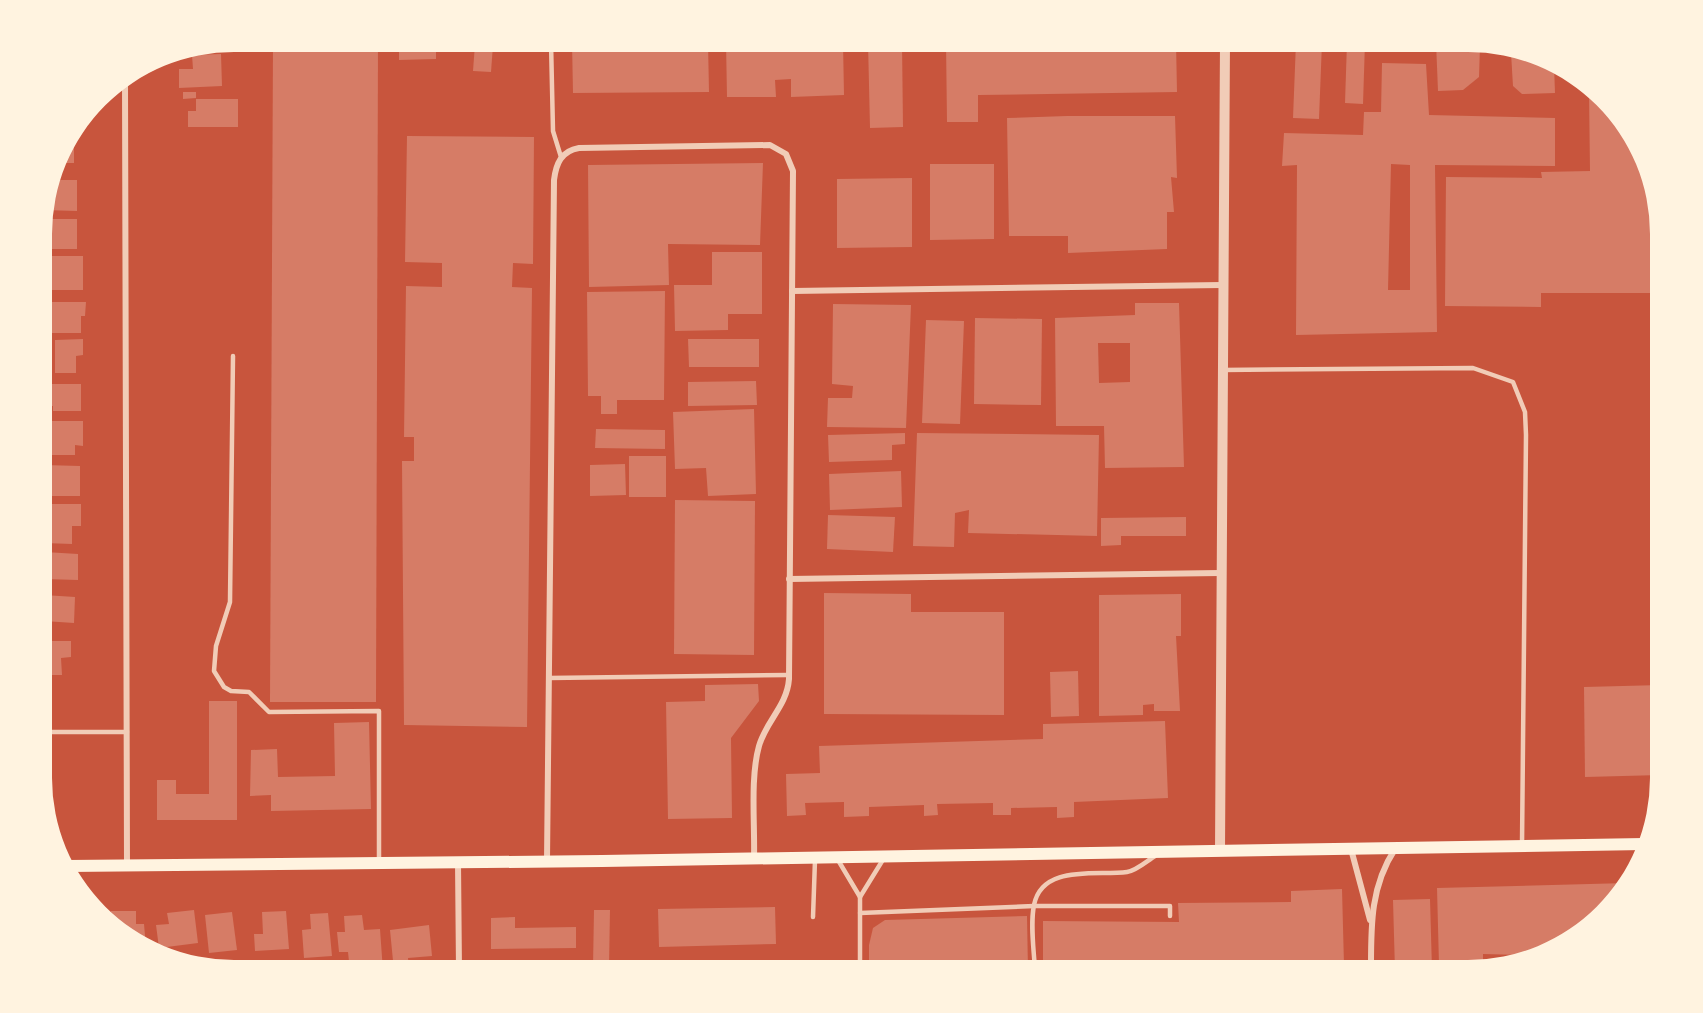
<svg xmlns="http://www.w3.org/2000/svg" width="1703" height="1013" viewBox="0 0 1703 1013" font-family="Cabin,sans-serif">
<rect width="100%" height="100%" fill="#c8553d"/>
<g fill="#d67c66" fill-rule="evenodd">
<path d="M 273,42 L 378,42 L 376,702 L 270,702 Z"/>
<path d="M 399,42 L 436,42 L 436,59 L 399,60 Z"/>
<path d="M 572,42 L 708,42 L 709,92 L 573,93 Z"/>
<path d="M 726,42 L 843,42 L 844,95 L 791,97 L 791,79 L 775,80 L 776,97 L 727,97 Z"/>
<path d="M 868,42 L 902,42 L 903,127 L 870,128 Z"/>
<path d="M 946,42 L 1176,42 L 1177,92 L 978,95 L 978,122 L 947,122 Z"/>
<path d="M 1296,42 L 1322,42 L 1319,119 L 1293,118 Z"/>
<path d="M 1347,42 L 1365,42 L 1363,104 L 1345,103 Z"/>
<path d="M 1436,42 L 1469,42 L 1480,45 L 1479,77 L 1463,90 L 1438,91 Z"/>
<path d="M 475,44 L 493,45 L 491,72 L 473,71 Z"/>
<path d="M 1511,53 L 1554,65 L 1555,93 L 1522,94 L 1513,86 Z"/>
<path d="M 221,54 L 222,86 L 179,88 L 179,69 L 193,69 L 192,55 Z"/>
<path d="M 1382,63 L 1426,64 L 1429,115 L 1555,118 L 1555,166 L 1435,165 L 1437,332 L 1296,335 L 1297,165 L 1282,166 L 1284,133 L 1363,135 L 1364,112 L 1381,112 ZM 1391,164 L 1410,165 L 1410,290 L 1388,290 Z"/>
<path d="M 183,92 L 196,92 L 196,98 L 183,99 Z"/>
<path d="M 1589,92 L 1635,138 L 1661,221 L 1661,293 L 1541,293 L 1541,307 L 1445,306 L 1446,177 L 1542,178 L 1541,172 L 1590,171 Z"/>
<path d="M 196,99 L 238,99 L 238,127 L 188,127 L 188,111 L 196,111 Z"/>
<path d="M 1067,116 L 1175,116 L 1177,178 L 1171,177 L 1174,212 L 1167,212 L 1167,249 L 1068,253 L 1068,236 L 1009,236 L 1007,118 Z"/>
<path d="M 74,133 L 74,163 L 58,163 L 62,149 Z"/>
<path d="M 407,136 L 534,137 L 533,264 L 513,263 L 512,287 L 532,288 L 527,727 L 404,725 L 402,461 L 414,461 L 414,437 L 404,437 L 406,286 L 442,287 L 442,263 L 405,262 Z"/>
<path d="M 763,163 L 760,245 L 668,244 L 669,285 L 589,287 L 588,165 Z"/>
<path d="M 930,164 L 994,164 L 994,239 L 930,240 Z"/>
<path d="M 912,178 L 912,247 L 837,248 L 837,179 Z"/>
<path d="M 52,180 L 77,180 L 77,211 L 44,210 Z"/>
<rect x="44" y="219" width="33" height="30"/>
<path d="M 712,252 L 762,252 L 762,314 L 728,314 L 728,330 L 675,331 L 674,285 L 712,285 Z"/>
<rect x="44" y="256" width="39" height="34"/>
<path d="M 665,291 L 664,400 L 617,400 L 617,414 L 601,414 L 601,396 L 588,396 L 587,292 Z"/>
<path d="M 44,302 L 86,302 L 85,316 L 81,316 L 81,333 L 44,333 Z"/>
<path d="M 1135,303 L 1179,303 L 1184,467 L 1105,468 L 1104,426 L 1056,426 L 1055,318 L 1135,315 ZM 1098,343 L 1130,343 L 1130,382 L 1099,383 Z"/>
<path d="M 833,304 L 911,305 L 906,428 L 827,427 L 828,398 L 852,398 L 853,386 L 832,384 Z"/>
<path d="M 975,318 L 1042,319 L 1041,405 L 974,404 Z"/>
<path d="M 926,320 L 964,321 L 960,424 L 922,423 Z"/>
<path d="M 83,339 L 83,355 L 76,356 L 76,373 L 55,373 L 55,340 Z"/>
<path d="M 688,339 L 759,339 L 759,367 L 689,367 Z"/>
<path d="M 756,381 L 757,405 L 688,406 L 688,382 Z"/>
<path d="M 44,384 L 81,384 L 81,411 L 53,411 L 53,406 L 44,406 Z"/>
<path d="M 754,409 L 756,494 L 708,496 L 706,468 L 675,469 L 673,412 Z"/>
<path d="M 44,421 L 83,421 L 83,446 L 75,445 L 75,455 L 47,455 L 47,436 L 44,435 Z"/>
<path d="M 596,429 L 665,430 L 665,449 L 595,448 Z"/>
<path d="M 905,433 L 905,444 L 892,445 L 892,460 L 829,462 L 828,435 Z"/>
<path d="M 917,433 L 1099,435 L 1097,536 L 968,533 L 969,510 L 955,513 L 954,547 L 913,546 Z"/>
<rect x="629" y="456" width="37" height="41"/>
<path d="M 625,464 L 626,495 L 590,496 L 590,465 Z"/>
<path d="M 44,465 L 80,466 L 80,496 L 44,496 Z"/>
<path d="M 901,471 L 902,507 L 830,510 L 829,474 Z"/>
<path d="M 675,500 L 755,501 L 754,655 L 674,654 Z"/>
<path d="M 44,504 L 81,504 L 81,526 L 72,526 L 72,544 L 44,543 Z"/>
<path d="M 828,515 L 895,517 L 893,552 L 827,549 Z"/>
<path d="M 1186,517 L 1186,536 L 1121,536 L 1121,545 L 1101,546 L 1101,518 Z"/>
<path d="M 45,552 L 78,554 L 78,580 L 44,579 Z"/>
<path d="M 824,593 L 911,594 L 911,612 L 1004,612 L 1004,715 L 824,714 Z"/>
<path d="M 1181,594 L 1181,636 L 1176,636 L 1180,711 L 1154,711 L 1154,704 L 1143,705 L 1143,715 L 1099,716 L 1099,595 Z"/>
<path d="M 44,595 L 75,597 L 74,623 L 44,621 Z"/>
<path d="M 44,641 L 71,641 L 71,657 L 61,658 L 62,675 L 44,675 Z"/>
<path d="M 1078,671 L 1079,716 L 1051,717 L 1050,672 Z"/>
<path d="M 758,684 L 759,701 L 731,738 L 732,818 L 668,819 L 666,702 L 705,701 L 705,685 Z"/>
<path d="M 1661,685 L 1661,775 L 1585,777 L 1584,687 Z"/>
<path d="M 209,701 L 237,701 L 237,820 L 157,820 L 157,780 L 176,780 L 176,794 L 209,794 Z"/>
<path d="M 1165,721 L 1168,798 L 1074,802 L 1074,817 L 1057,818 L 1057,807 L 1011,808 L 1011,815 L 993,815 L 993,803 L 937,804 L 938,815 L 924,816 L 924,805 L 869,807 L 869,816 L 844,817 L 844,802 L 805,803 L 806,815 L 787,816 L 786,774 L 820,773 L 819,746 L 1043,739 L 1043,724 Z"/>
<path d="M 369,722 L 371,809 L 271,811 L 271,795 L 250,796 L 251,750 L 277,749 L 278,777 L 335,776 L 334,723 Z"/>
<path d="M 1627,883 L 1565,945 L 1521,958 L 1521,955 L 1483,954 L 1483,966 L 1439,965 L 1437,888 Z"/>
<path d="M 1342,889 L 1344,965 L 1250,967 L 1249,971 L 1043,971 L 1043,921 L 1179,922 L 1178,903 L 1291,902 L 1291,891 Z"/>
<path d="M 1430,899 L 1432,970 L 1395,971 L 1393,900 Z"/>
<path d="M 775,907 L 776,944 L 659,947 L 658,909 Z"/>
<path d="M 194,910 L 198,943 L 159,948 L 156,925 L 169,924 L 167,913 Z"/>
<path d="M 594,910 L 610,910 L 609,967 L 593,967 Z"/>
<path d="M 111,911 L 136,911 L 136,924 L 144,924 L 146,947 L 138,945 L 111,920 Z"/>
<path d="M 286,911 L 289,949 L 255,951 L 254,934 L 263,934 L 262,912 Z"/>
<path d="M 232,912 L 237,950 L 209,953 L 205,915 Z"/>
<path d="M 328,913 L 332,956 L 304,958 L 302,930 L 311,929 L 310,914 Z"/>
<path d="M 362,915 L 364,930 L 380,929 L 383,971 L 350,971 L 348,952 L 339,952 L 337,932 L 345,932 L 344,916 Z"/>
<path d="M 1027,916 L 1028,971 L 869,971 L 869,945 L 873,928 L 885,920 Z"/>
<path d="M 515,917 L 515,928 L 576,927 L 576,948 L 491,949 L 491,918 Z"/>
<path d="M 429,925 L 432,956 L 408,958 L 409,969 L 394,971 L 390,930 Z"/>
<path d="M 827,967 L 827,971 L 624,971 L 624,969 Z"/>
</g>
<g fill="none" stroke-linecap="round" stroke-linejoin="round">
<g stroke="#f1ccb7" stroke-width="4.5">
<path d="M 551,42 L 553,131 L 561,157"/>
<path d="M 233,356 L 230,602 L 216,646 L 214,671 L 224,687 L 231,691 L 249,692 L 269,712 L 379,711 L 379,863"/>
<path d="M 1222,370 L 1473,368 L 1513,382 L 1525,412 L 1526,435 L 1522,846"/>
<path d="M 549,678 L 788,675"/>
<path d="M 44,732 L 127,732"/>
<path d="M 838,860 L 860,897 L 860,971"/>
<path d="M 860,897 L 884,858"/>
<path d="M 860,913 L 1034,906 L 1170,906 L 1170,916"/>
<path d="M 813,917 L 815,860"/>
<path d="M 1035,971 C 1034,950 1030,925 1034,905 C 1042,864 1096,876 1127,872 C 1136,871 1147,861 1155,856"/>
</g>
<g stroke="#f1ccb7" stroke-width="6">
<path d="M 125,79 L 127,865"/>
<path d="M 792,291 L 1222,285"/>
<path d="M 789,579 L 1220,573"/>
<path d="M 1351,849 L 1370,920"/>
<path d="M 547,861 L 554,180 C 556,164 561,151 579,148 L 770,145 L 786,154 L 793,171 L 789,679 C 787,706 766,721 759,746 C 750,778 755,824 754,858"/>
<path d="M 458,862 L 459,971"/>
<path d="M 1371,971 C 1371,927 1370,887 1395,849"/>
</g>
<path stroke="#f1ccb7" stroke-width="10" d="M 1220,850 L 1225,42"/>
<path stroke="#fff3e0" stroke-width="12" d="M 67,866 L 602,861 L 1644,844"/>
</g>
<path d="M0 0H1703V1013H0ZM234 52H1468A182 182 0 0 1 1650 234V778A182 182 0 0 1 1468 960H234A182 182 0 0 1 52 778V234A182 182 0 0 1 234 52Z" fill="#fff3e0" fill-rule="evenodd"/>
</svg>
